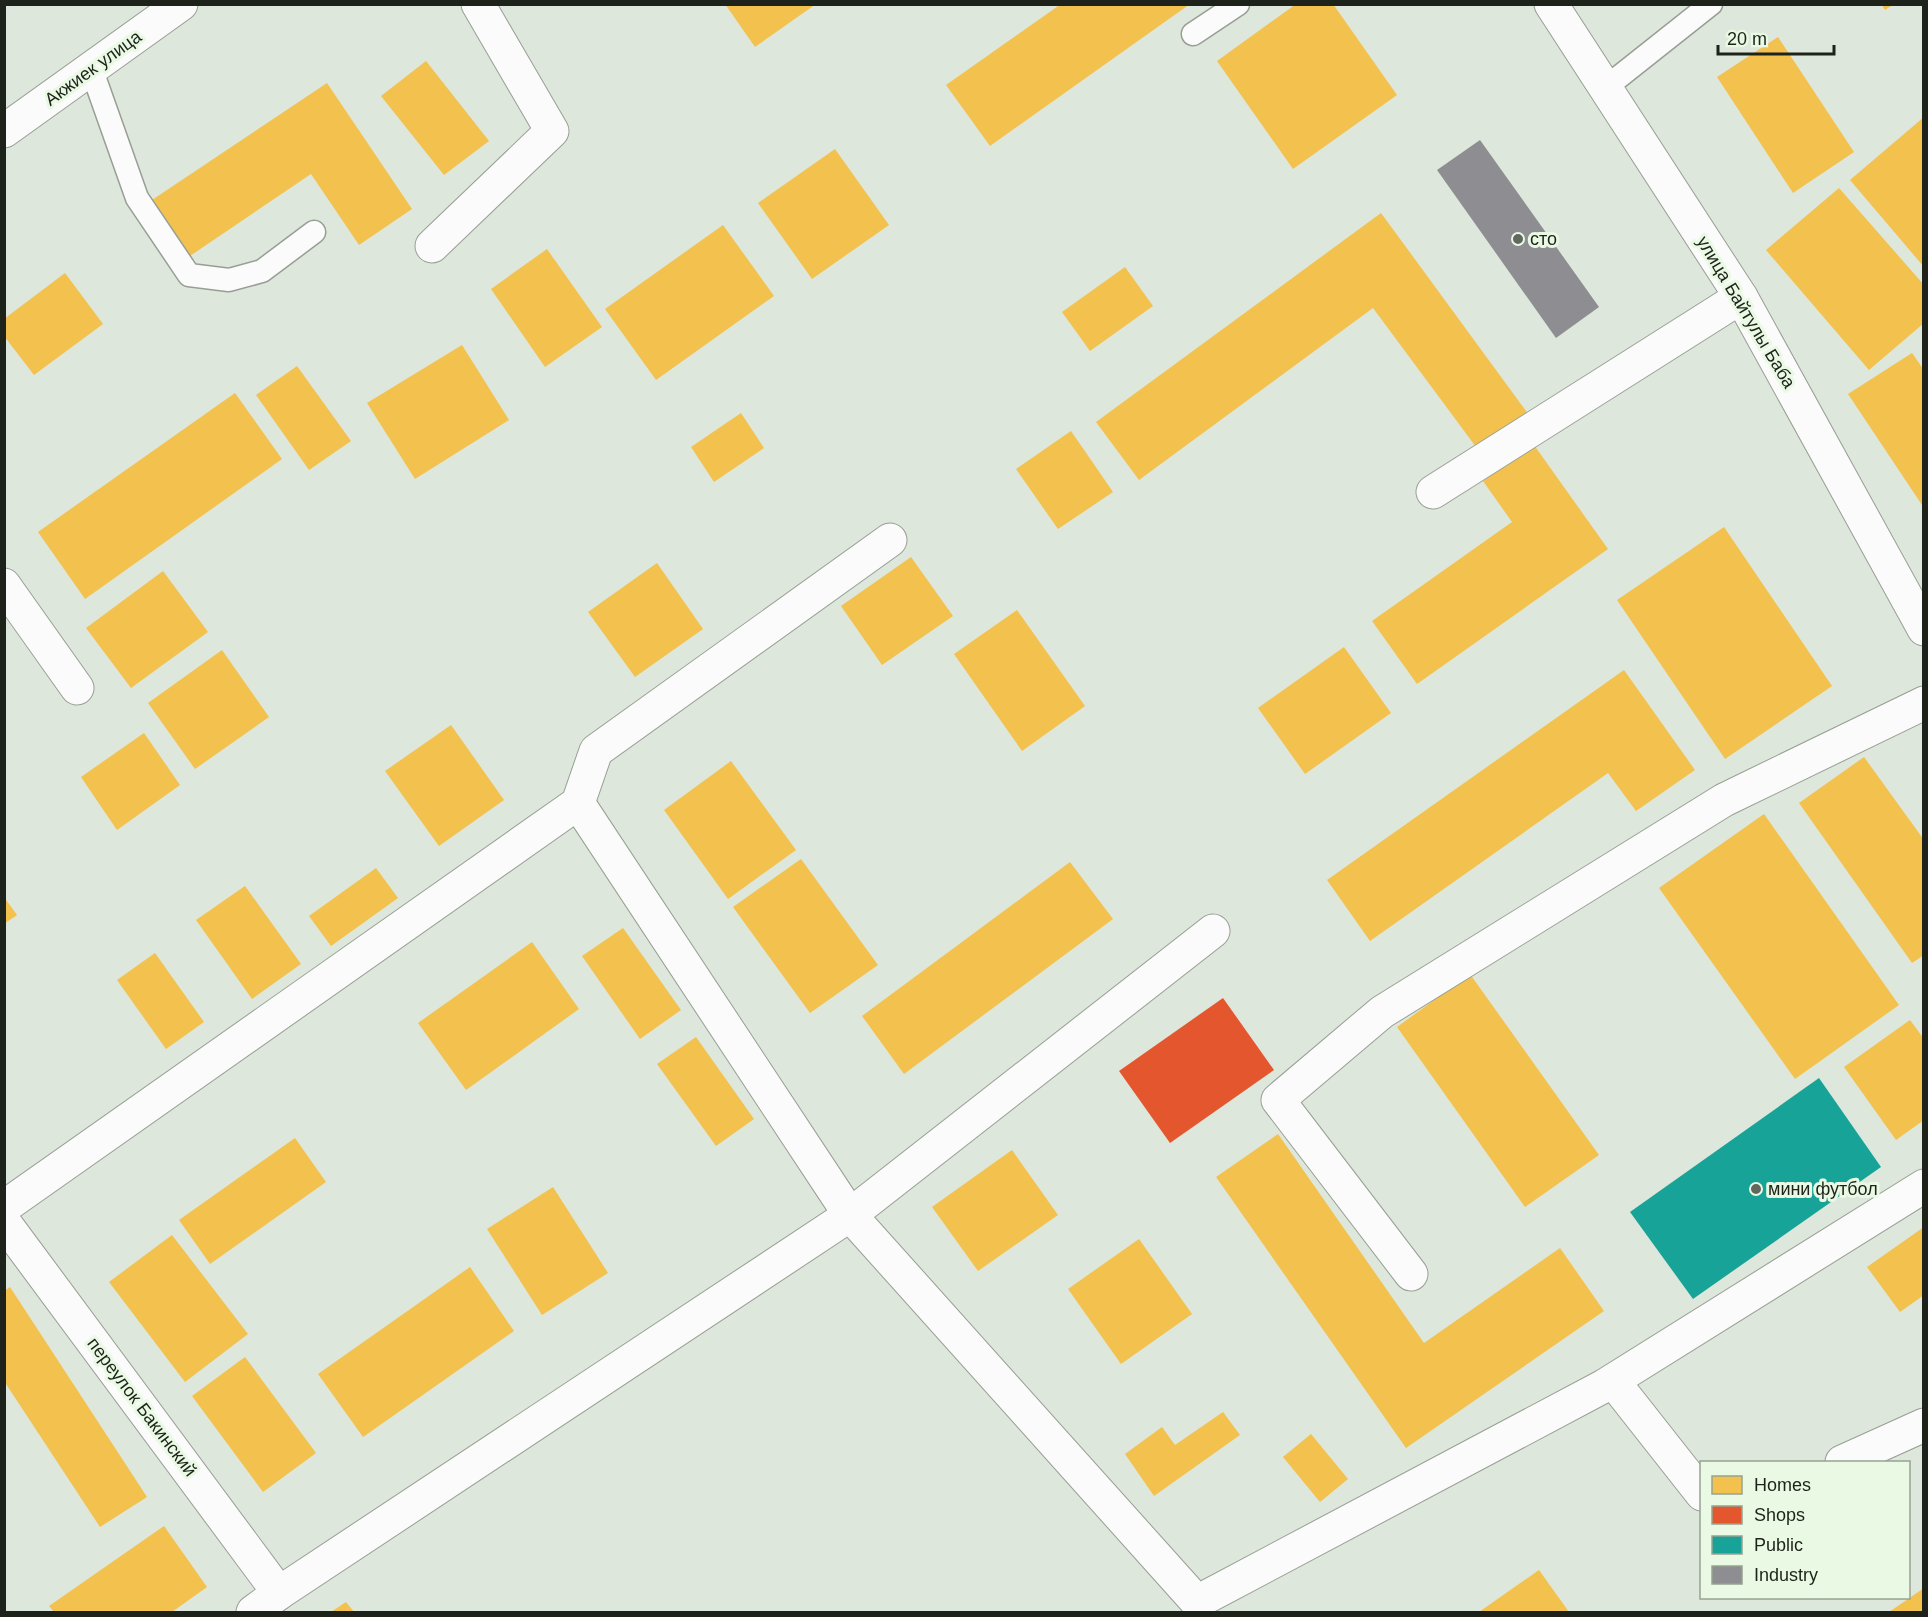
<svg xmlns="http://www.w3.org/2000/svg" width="1928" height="1617" viewBox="0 0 1928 1617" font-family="Helvetica,sans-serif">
<rect width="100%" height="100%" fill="#dee7db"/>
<g fill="#f2c14e">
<path d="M 725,4 L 816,4 L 755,47 Z"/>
<path d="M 1061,4 L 1190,4 L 990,146 L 946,85 Z"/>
<path d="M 1296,4 L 1333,4 L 1397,95 L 1293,169 L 1217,61 Z"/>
<path d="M 1881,4 L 1894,4 L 1885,10 Z"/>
<path d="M 1778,37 L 1854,152 L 1793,193 L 1717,77 Z"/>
<path d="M 426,61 L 489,141 L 444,175 L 381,96 Z"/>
<path d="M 327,83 L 412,209 L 359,245 L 311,174 L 187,258 L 149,202 Z"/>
<path d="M 1924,117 L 1924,267 L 1850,180 Z"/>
<path d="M 835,149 L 889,225 L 812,279 L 758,203 Z"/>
<path d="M 1839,188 L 1924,285 L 1924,323 L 1869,370 L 1766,250 Z"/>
<path d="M 1381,213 L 1529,415 L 1479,451 L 1373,308 L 1139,480 L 1096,422 Z"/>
<path d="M 723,225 L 774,296 L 656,380 L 605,309 Z"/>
<path d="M 547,249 L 602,327 L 545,367 L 491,289 Z"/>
<path d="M 1125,267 L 1153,306 L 1090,351 L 1062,312 Z"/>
<path d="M 65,273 L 103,324 L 34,375 L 4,336 L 4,319 Z"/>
<path d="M 462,345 L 509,420 L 415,479 L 367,403 Z"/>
<path d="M 1912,353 L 1924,370 L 1924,508 L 1848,394 Z"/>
<path d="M 297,366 L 351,441 L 309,470 L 256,395 Z"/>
<path d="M 235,393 L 282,459 L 85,599 L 38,532 Z"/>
<path d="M 741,413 L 764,448 L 714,482 L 691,447 Z"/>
<path d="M 1071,431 L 1113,492 L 1058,529 L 1016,469 Z"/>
<path d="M 1534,445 L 1608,549 L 1417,684 L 1372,621 L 1512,522 L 1483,481 Z"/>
<path d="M 1724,527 L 1832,686 L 1725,759 L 1617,600 Z"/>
<path d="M 911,557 L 953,616 L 882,665 L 841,606 Z"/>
<path d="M 657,563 L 703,629 L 635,677 L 588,612 Z"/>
<path d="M 163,571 L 208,632 L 131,688 L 86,628 Z"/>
<path d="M 1017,610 L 1085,706 L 1022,751 L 954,654 Z"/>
<path d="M 1344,647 L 1391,713 L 1305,774 L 1258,708 Z"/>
<path d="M 222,650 L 269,717 L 195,769 L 148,703 Z"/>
<path d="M 1624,670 L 1695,770 L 1636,811 L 1608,773 L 1370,941 L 1327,880 Z"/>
<path d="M 451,725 L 504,800 L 439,846 L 385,771 Z"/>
<path d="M 144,733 L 180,785 L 117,830 L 81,777 Z"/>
<path d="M 1864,757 L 1924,840 L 1924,955 L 1912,963 L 1799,803 Z"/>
<path d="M 731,761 L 796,850 L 728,899 L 664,810 Z"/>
<path d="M 1764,814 L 1899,1005 L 1795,1079 L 1659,888 Z"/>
<path d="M 801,859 L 878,965 L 810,1013 L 733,907 Z"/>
<path d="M 1070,862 L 1113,919 L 904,1074 L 862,1016 Z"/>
<path d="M 376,868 L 398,898 L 331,946 L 309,916 Z"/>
<path d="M 245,886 L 301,964 L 252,999 L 196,920 Z"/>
<path d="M 4,897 L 17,915 L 4,924 Z"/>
<path d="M 623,928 L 681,1010 L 640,1039 L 582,956 Z"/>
<path d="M 532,942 L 579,1009 L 466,1090 L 418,1023 Z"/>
<path d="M 155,953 L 204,1022 L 166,1049 L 117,980 Z"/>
<path d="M 1470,974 L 1599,1155 L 1525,1207 L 1397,1027 Z"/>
<path d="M 1910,1020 L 1924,1039 L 1924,1120 L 1896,1140 L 1844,1067 Z"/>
<path d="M 696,1037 L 754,1119 L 716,1146 L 657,1064 Z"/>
<path d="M 1278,1134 L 1424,1343 L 1560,1248 L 1604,1311 L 1406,1448 L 1216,1177 Z"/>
<path d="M 295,1138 L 326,1182 L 210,1264 L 179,1220 Z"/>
<path d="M 1012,1150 L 1058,1215 L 978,1271 L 932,1207 Z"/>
<path d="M 553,1187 L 608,1273 L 542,1315 L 487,1229 Z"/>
<path d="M 1924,1227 L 1924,1295 L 1900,1312 L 1867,1267 Z"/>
<path d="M 172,1235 L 248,1334 L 185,1382 L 109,1282 Z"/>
<path d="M 1139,1239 L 1192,1314 L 1121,1364 L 1068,1289 Z"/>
<path d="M 470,1267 L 514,1331 L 363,1437 L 318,1374 Z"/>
<path d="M 10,1287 L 147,1497 L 100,1527 L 4,1381 L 4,1291 Z"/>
<path d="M 245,1357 L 316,1453 L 263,1492 L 192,1396 Z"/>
<path d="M 1223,1412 L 1240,1435 L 1154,1496 L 1125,1454 L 1162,1427 L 1175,1445 Z"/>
<path d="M 1311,1434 L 1348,1479 L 1320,1502 L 1283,1457 Z"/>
<path d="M 164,1526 L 207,1587 L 172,1612 L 54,1612 L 49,1606 Z"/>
<path d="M 1539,1570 L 1569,1612 L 1479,1612 Z"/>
<path d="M 1924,1588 L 1924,1612 L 1889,1612 Z"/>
<path d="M 346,1602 L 354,1612 L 331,1612 Z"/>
</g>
<path fill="#e4572e" d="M 1223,998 L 1274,1070 L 1170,1143 L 1119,1071 Z"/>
<path fill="#17a398" d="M 1819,1078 L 1881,1167 L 1693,1299 L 1630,1212 Z"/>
<path fill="#8d8d92" d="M 1480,140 L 1599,307 L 1556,338 L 1437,170 Z"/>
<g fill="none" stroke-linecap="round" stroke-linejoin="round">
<defs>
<g id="lane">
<path d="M 1193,34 L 1238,4"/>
<path d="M 91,68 L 137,198 L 189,275 L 229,280 L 262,271 L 314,232"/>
<path d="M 1605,88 L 1711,4"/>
</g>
<g id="street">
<path d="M 1551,4 L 1741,297 L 1924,629"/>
<path d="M 4,131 L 181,4"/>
<path d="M 432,246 L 552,131 L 478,4"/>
<path d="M 1433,492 L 1741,297"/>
<path d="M 4,585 L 77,688"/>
<path d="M 578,803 L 850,1215 L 1197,1602 L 1604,1386 L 1924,1186"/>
<path d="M 4,1207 L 578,803 L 596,751 L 890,540"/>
<path d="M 4,1222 L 279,1593"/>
<path d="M 1411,1274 L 1278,1100 L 1382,1012 L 1724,800 L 1924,703"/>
<path d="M 1613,1381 L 1702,1494"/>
<path d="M 1842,1462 L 1924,1425"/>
<path d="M 253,1612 L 279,1593 L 850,1215 L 1213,931"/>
</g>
</defs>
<use href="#lane" stroke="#989e95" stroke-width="25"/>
<use href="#street" stroke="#989e95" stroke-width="35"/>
<use href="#lane" stroke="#fafbfa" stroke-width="22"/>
<use href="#street" stroke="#fafbfa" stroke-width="33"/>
</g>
<g fill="#61685e" stroke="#e9f9e3" stroke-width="2">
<circle cx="1518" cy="239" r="6"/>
<circle cx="1756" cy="1189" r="6"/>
</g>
<g text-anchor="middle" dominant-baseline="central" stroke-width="6" stroke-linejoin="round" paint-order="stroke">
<g font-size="18" fill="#1d231b" stroke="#e9f9e3">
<text transform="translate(93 68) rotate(-36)">Акжиек улица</text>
<text transform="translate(1746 312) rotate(59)">улица Байтулы Баба</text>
<text transform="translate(142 1407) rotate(53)">переулок Бакинский</text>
</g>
<g font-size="18" fill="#1d231b" stroke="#e9f9e3" text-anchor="start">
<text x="1530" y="239">сто</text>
<text x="1768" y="1189">мини футбол</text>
</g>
</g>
<rect width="1928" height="1617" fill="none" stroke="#1d231b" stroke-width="12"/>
<rect x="1700" y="1461" width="210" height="138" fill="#e9f9e3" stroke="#97a393" stroke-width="1.5"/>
<rect x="1712" y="1476" width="30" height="18" fill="#f2c14e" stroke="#97a393" stroke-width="1.5"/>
<text x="1754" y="1491" font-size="18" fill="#1d231b">Homes</text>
<rect x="1712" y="1506" width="30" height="18" fill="#e4572e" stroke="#97a393" stroke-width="1.5"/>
<text x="1754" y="1521" font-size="18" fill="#1d231b">Shops</text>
<rect x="1712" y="1536" width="30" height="18" fill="#17a398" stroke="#97a393" stroke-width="1.5"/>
<text x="1754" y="1551" font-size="18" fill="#1d231b">Public</text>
<rect x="1712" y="1566" width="30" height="18" fill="#8d8d92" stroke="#97a393" stroke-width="1.5"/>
<text x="1754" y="1581" font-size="18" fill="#1d231b">Industry</text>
<path d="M1718 45v9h116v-9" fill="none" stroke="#1d231b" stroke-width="3"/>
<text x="1727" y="45" font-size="18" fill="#1d231b" stroke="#e9f9e3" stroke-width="4.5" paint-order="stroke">20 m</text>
</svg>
